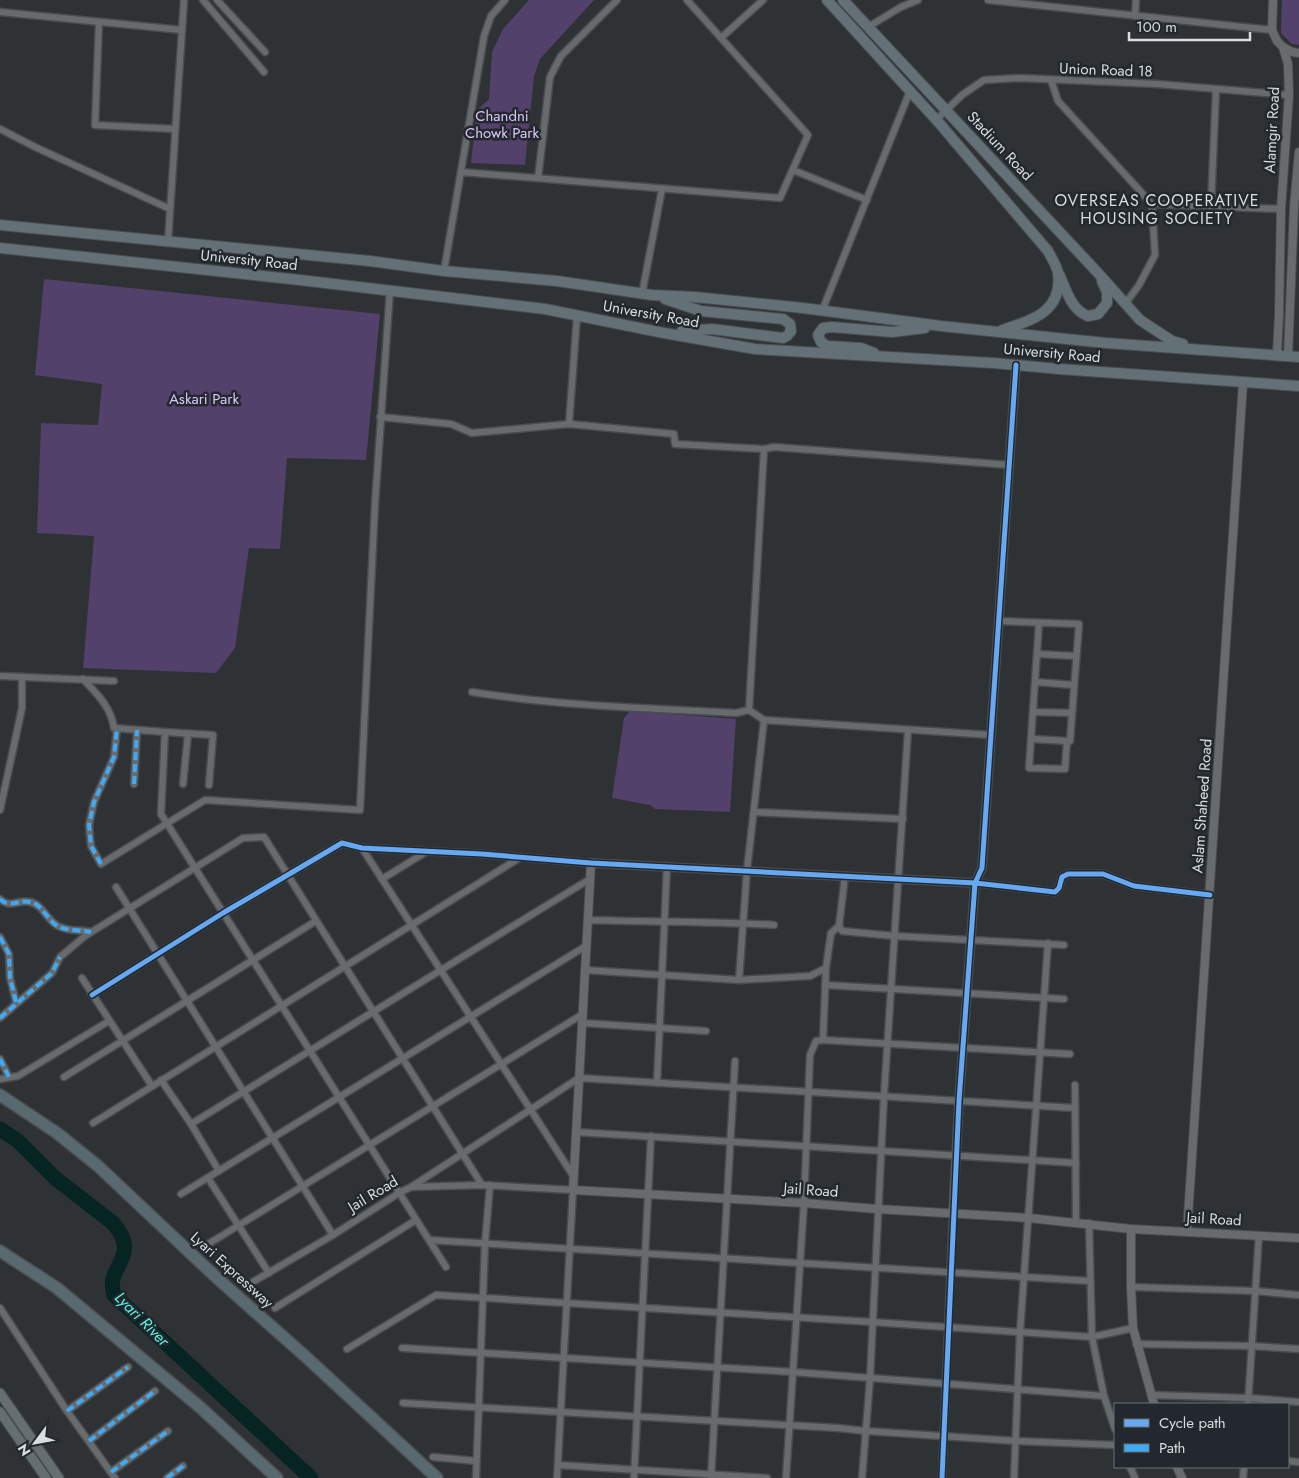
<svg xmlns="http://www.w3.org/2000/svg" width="1299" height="1478" viewBox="0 0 1299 1478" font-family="Jost,sans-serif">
<rect width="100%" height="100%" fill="#2e3235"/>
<g fill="#52416a">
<path d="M 529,0 L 594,0 L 540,59 L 534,76 L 525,165 L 471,163 L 477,110 L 489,99 L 492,52 L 503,29 Z"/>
<path d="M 1282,0 L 1299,0 L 1299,45 L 1292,44 L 1281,33 Z"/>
<path d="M 44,279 L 380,314 L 366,460 L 287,458 L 280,549 L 249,548 L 235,648 L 216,673 L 83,668 L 94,536 L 37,533 L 41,423 L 98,425 L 102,384 L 35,375 Z"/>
<path d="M 630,711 L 736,719 L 730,812 L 655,809 L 650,805 L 612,798 L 624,718 Z"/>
</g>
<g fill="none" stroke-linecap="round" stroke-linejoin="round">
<path stroke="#052422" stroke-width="15" d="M 0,1129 L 18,1141 L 55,1178 L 113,1223 C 143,1258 104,1265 114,1295 L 311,1478"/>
<defs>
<g id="minor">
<path d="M 203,0 L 264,72"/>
<path d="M 217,0 L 265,52"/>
<path d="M 988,0 L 1272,30"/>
<path d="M 0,12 L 182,30"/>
<path d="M 1135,16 L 1136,0"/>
<path d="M 99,22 L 95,125 L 175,129"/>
<path d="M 868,27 L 901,7 L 918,0"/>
<path d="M 722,37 L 763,0"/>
<path d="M 1051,80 L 1058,101 L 1152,204 L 1281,209"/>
<path d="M 936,120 L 962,95 L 984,80 L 1020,78 L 1157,84 L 1289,95"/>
<path d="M 0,129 L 35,147 L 170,209"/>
<path d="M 793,170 L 867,200"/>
<path d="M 461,172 L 780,198 L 808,135 L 687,0"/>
<path d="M 538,178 L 550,77 L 561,56 L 617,0"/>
<path d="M 1211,205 L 1216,90"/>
<path d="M 168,242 L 184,0"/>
<path d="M 444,271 L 484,36 L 491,16 L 505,0"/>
<path d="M 642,294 L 662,189"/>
<path d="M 1125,304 L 1139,285 L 1155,255 L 1152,204"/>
<path d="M 822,311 L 910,91"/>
<path d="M 380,417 L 451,424 L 472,433 L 569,424 L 674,434 L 675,444 L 764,449 L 749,710 L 736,713 C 647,708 559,706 472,692"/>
<path d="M 569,424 L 577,316"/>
<path d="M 764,449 L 774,447 L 1010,465"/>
<path d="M 999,621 L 1079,624 L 1070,741 L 1067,741 L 1065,769 L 1029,768 L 1039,623"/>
<path d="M 1038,654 L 1076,656"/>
<path d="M 0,676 L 114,681"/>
<path d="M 83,679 C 97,694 111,707 114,728 L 165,732 L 161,814 L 446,1267"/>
<path d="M 1036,682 L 1074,685"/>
<path d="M 749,710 L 764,720 L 991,735"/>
<path d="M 1034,712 L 1072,713"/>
<path d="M 117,728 L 114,757 L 94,802 L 89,825 L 91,846 L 101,864 L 205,800 L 360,810 L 375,504 L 390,290"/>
<path d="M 165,732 L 213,735 L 209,785"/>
<path d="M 1033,739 L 1067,741"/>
<path d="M 134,784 L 137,730"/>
<path d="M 183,784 L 188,734"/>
<path d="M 0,810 L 22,708 L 22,677"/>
<path d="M 754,812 L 903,819"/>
<path d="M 362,848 L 574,1177"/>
<path d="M 382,879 L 426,852"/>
<path d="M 975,883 L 1055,892 L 1059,888 L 1062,877 L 1068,874 L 1103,874 L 1134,886 L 1210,895"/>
<path d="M 116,887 L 333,1235"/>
<path d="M 0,899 C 10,909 19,899 30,902 C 43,904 48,923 60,927 C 69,931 81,930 91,932"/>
<path d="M 588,920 C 650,922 712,921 774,925"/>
<path d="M 839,926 L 842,931 L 895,936 L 1064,945"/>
<path d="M 0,937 L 9,954 L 10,978 L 16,1002"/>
<path d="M 585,970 L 739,980 L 810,976 L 826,968"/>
<path d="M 82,978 L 152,1086"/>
<path d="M 739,980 L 747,870 L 764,720"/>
<path d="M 825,985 L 1064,999"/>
<path d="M 92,995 L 223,913 L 342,843 L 362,848 L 482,854 L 591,863"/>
<path d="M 0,1018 L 52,973 L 60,957 L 85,936 L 243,838 L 264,837 L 482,1185"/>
<path d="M 582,1023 L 706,1031"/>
<path d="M 823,1040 L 1070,1054"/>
<path d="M 0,1059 L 9,1077"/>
<path d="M 64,1077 L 316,921"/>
<path d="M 0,1079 L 18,1076 L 109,1021"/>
<path d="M 161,1080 L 191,1124 L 219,1171"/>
<path d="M 657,1083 L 667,866"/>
<path d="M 1075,1085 L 1076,1222"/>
<path d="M 93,1123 L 521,857"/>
<path d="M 191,1124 L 441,970 L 590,879"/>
<path d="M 576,1132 L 1076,1163"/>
<path d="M 208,1178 L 269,1273"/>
<path d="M 411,1187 L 579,1078 L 1075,1108"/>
<path d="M 181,1194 L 586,946"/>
<path d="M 1089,1223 L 1092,1337 L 1104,1396 L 1115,1429"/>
<path d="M 429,1240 L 1090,1281"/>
<path d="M 205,1246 L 583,1014"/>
<path d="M 251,1283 L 333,1235 L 399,1193 L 411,1187 L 482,1185 L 573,1190 L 557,1478"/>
<path d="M 1131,1287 L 1255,1291 L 1299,1295"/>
<path d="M 0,1308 L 67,1411 L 115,1478"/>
<path d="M 275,1308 L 416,1220"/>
<path d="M 1136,1344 L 1252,1346 L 1299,1349"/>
<path d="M 402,1348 L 793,1372 L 1104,1396"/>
<path d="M 347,1349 L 436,1295 L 872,1322 L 1092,1337 L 1133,1328"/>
<path d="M 1151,1395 L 1248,1398 L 1299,1402"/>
<path d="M 403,1403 L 838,1428 L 866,1431 L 1016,1441 L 1115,1445"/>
<path d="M 1248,1404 L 1259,1235"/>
<path d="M 67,1411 L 128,1367"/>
<path d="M 89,1441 L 155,1391"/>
<path d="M 433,1457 L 476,1461"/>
<path d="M 1288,1461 L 1299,1462"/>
<path d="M 558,1465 L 767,1478"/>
<path d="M 1130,1467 L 1135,1478"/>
<path d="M 111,1472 L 168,1431"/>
<path d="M 167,1478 L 183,1466"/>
<path d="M 476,1478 L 485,1243 L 490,1185"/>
<path d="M 634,1478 L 651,1136"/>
<path d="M 711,1478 L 735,1061"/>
<path d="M 786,1478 L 804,1203 L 810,1055 L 816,1041 L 823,1040 L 826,968 L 831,933 L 839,926 L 845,876"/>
<path d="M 862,1478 L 870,1379 L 884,1096 L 908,730"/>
<path d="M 942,1478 L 953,1214"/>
<path d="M 1014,1478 L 1020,1332 L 1048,943"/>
<path d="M 1243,1478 L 1244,1467"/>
</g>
<g id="tertiary">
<path d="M 1273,0 L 1272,30 L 1277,41 L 1283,47 L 1288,64 L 1289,95 L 1281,209 L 1279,315 L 1277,355"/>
<path d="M 1283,47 L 1292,52 L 1299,53"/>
<path d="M 1288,356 L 1294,207 L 1299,152"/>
<path d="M 975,883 L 591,863 L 573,1190 L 804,1203 L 877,1209 L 1029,1218 L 1131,1229 L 1299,1238"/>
<path d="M 953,1214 L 959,1101 L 975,883 L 982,868 L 1016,365"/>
<path d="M 1131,1229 L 1131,1287 L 1133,1328 L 1154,1404"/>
<path d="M 1187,1232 L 1243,383"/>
<path d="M 1177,1467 L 1182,1478"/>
</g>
<g id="secondary">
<path d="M 0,1393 L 59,1478"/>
<path d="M 0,1412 L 46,1478"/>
</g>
<g id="primary">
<path d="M 827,0 L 940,124 L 1048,251 C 1051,257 1057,266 1058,273 C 1063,312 1032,320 1002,330"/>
<path d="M 843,0 L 1098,273 L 1140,320 L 1172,341 L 1183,344"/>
<path d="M 0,225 L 370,261 L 444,271 L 557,281 L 652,295 L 695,297 L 803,308 L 941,326 L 1106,343 L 1299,357"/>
<path d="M 0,248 L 300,280 L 545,309 L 664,333 L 755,349 L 993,363 L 1059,369 L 1299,386"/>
<path d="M 1059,274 C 1066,289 1071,310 1088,316 L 1098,314 L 1107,303 L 1107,292 L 1102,281"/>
<path d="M 665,299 L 701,311 L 783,319 L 790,324 L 791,331 L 787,336 L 783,338 L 712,329 L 682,331"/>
<path d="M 874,353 L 861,348 L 827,346 L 821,342 L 818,335 L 823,328 L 832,327 L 892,332 L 925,328"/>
</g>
<g id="motorway">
<path d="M 0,1095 L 57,1133 L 98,1166 L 218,1279 L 305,1356 L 437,1478"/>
<path d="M 0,1251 L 57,1288 L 201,1408 L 277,1478"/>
</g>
</defs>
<use href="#minor" stroke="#4a4d50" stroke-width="9"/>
<use href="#tertiary" stroke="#4a4d50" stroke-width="10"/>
<use href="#secondary" stroke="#4a4d50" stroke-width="11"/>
<use href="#primary" stroke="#4a4d50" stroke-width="12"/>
<use href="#motorway" stroke="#4a4d50" stroke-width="14"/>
<use href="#minor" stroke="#686b6d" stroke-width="6"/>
<use href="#tertiary" stroke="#686b6d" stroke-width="8"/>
<use href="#secondary" stroke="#656e71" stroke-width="9"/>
<use href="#primary" stroke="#637075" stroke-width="10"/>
<use href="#motorway" stroke="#58696f" stroke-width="11"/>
<g stroke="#3fa9f5" stroke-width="4" stroke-dasharray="8 4" stroke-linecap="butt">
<path d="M 134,784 L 137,730"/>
<path d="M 101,864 L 91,846 L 89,825 L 94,802 L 114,757 L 117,728"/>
<path d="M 0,899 C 10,909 19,899 30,902 C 43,904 48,923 60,927 C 69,931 81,930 91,932"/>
<path d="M 0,937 L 9,954 L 10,978 L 16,1002"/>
<path d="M 0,1018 L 52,973 L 60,957"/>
<path d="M 0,1059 L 9,1077"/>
<path d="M 67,1411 L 128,1367"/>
<path d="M 89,1441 L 155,1391"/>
<path d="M 111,1472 L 168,1431"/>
<path d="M 167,1478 L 183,1466"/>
</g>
<defs>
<g id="cycleway">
<path d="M 92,995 L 223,913 L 342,843 L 362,848 L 482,854 L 591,863 L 975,883 L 1055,892 L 1059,888 L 1062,877 L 1068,874 L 1103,874 L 1134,886 L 1210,895"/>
<path d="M 942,1478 L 959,1101 L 975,883 L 982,868 L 1016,365"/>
</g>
</defs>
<use href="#cycleway" stroke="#22282d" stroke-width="8"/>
<use href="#cycleway" stroke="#66a8f1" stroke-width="5"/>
</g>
<g text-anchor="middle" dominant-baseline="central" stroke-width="5" stroke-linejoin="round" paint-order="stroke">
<g font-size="15" fill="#d9dde1" stroke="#22282d">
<text transform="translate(1106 70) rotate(2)">Union Road 18</text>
<text transform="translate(1272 130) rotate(-87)">Alamgir Road</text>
<text transform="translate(1000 146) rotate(47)">Stadium Road</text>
<text transform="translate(249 260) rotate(6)">University Road</text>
<text transform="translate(651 314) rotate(10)">University Road</text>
<text transform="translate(1052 353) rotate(5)">University Road</text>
<text transform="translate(1202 806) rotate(-86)">Aslam Shaheed Road</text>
<text transform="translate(811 1190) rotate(4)">Jail Road</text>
<text transform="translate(373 1194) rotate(-31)">Jail Road</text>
<text transform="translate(1214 1219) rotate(3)">Jail Road</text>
<text transform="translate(232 1270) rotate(42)">Lyari Expressway</text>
</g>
<g font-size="15" fill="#dcc6fc" stroke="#22282d">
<text x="502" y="116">Chandni<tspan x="502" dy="17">Chowk Park</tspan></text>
<text x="204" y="399">Askari Park</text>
</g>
<g font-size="16" letter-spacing="1" fill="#d9dde1" stroke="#22282d">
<text x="1157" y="200">OVERSEAS COOPERATIVE<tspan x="1157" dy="18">HOUSING SOCIETY</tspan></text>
</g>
<g font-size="16" font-style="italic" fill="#5bf1e4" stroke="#22282d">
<text transform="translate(142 1319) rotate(45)">Lyari River</text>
</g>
</g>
<rect x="1114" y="1403" width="175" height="65" fill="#22282d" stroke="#6b7075"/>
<rect x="1124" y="1419" width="25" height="8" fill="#66a8f1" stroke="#6b7075"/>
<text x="1159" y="1428" font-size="15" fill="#d9dde1">Cycle path</text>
<rect x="1124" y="1444" width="25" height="8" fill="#3fa9f5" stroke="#6b7075"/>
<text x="1159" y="1453" font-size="15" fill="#d9dde1">Path</text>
<g transform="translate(35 1443) rotate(238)" stroke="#22282d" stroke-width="4" paint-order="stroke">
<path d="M0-4L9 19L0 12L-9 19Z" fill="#d9dde1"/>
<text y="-8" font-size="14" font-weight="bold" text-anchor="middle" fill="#d9dde1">N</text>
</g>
<path d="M1129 32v8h121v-8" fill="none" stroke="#d9dde1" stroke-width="2.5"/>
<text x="1136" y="32" font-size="15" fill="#d9dde1" stroke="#22282d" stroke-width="4" paint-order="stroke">100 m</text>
</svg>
